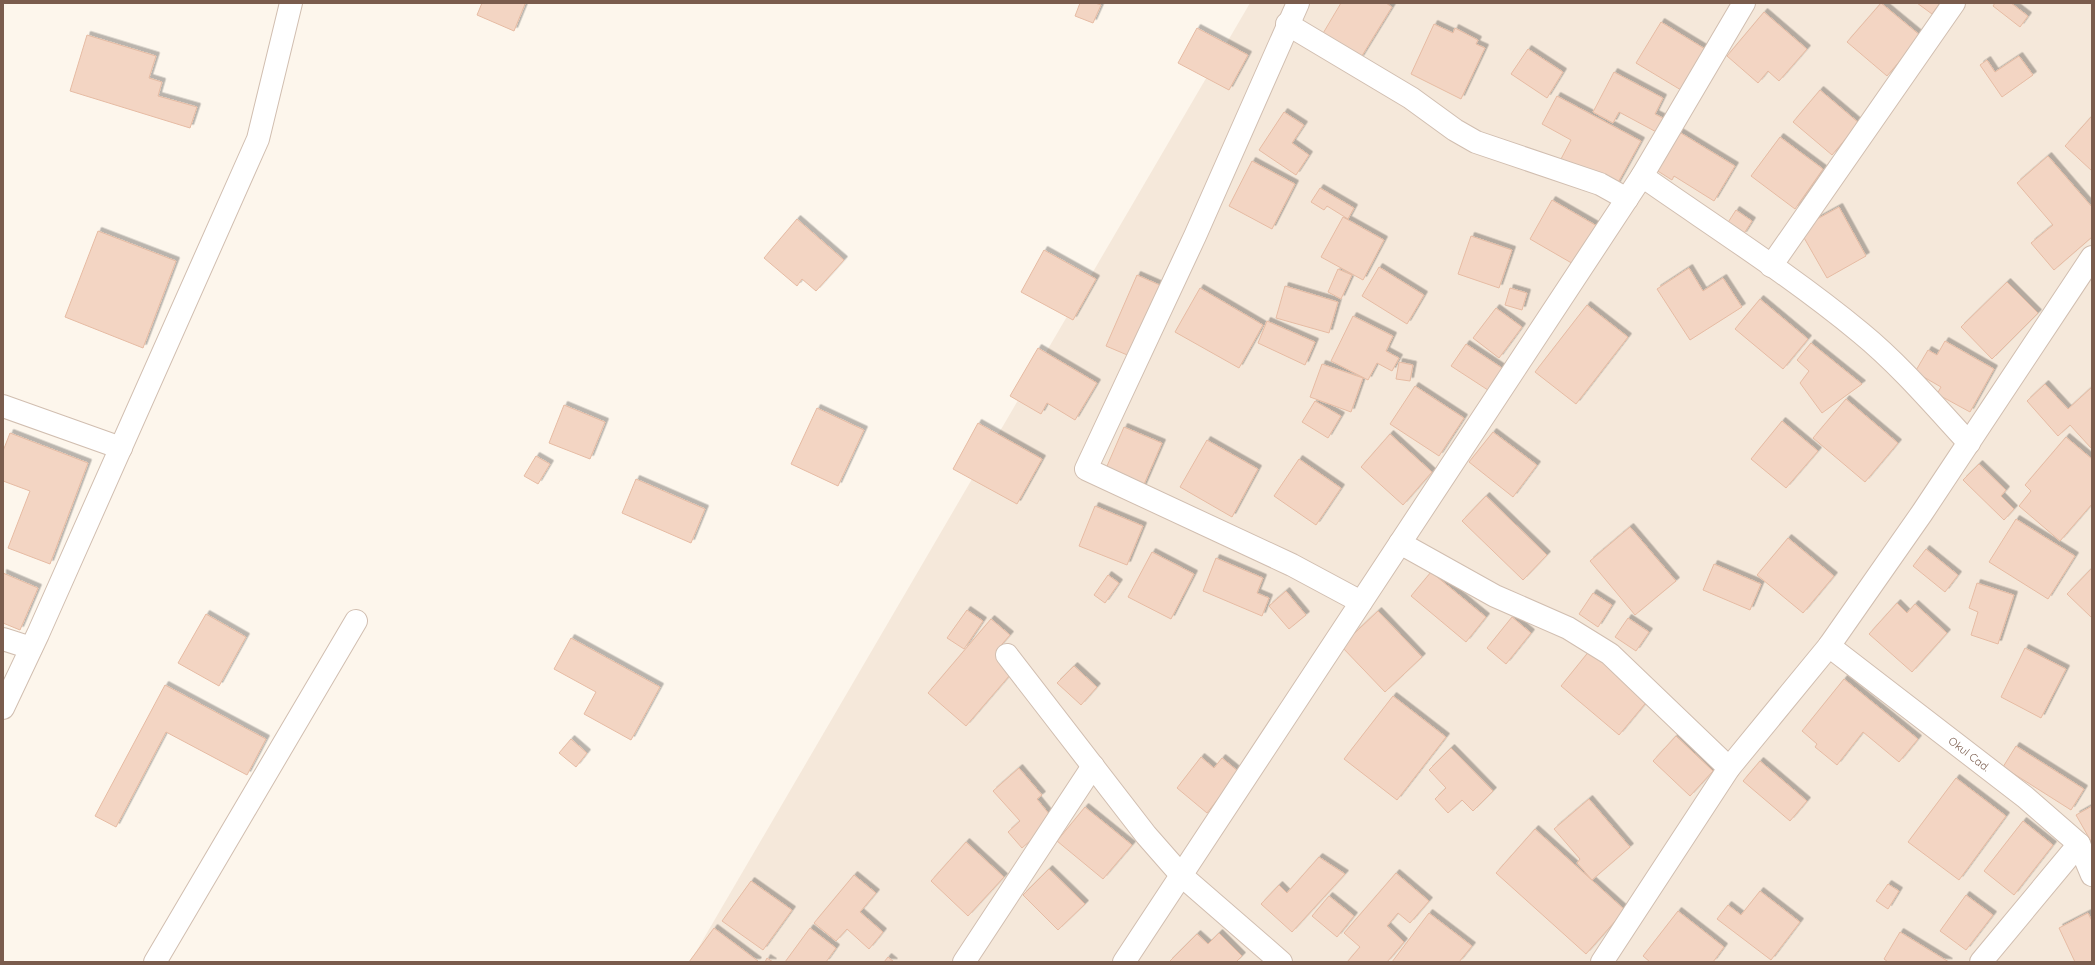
<svg xmlns="http://www.w3.org/2000/svg" width="2095" height="965" viewBox="0 0 2095 965" font-family="Quicksand,sans-serif">
<defs>
<filter id="shadow"><feDropShadow dx="3.5" dy="-3.5" stdDeviation="0" flood-color="#0004"/></filter>
</defs>
<rect width="100%" height="100%" fill="#fdf6ec"/>
<path fill="#f5e8da" d="M 1250,3 L 2092,3 L 2092,962 L 690,962 Z"/>
<g fill="#f3d5c3" stroke="#e6bba3" filter="url(#shadow)">
<path d="M 482,3 L 522,3 L 525,4 L 514,31 L 477,15 Z"/>
<path d="M 1080,3 L 1095,3 L 1101,5 L 1093,23 L 1075,16 Z"/>
<path d="M 1341,3 L 1386,3 L 1392,7 L 1360,59 L 1322,35 Z"/>
<path d="M 1881,3 L 1921,36 L 1887,76 L 1847,42 Z"/>
<path d="M 1917,3 L 1940,3 L 1932,14 Z"/>
<path d="M 1995,3 L 2011,3 L 2028,16 L 2020,27 L 1993,6 Z"/>
<path d="M 1764,12 L 1807,49 L 1779,81 L 1768,71 L 1758,83 L 1727,56 Z"/>
<path d="M 1661,22 L 1710,52 L 1686,93 L 1636,63 Z"/>
<path d="M 1434,24 L 1453,33 L 1455,28 L 1478,40 L 1476,44 L 1485,48 L 1461,99 L 1411,74 Z"/>
<path d="M 1197,28 L 1248,55 L 1229,90 L 1178,63 Z"/>
<path d="M 87,35 L 156,56 L 149,78 L 162,82 L 158,96 L 197,107 L 190,128 L 70,91 Z"/>
<path d="M 1528,49 L 1563,72 L 1547,98 L 1511,74 Z"/>
<path d="M 2019,56 L 2033,75 L 2002,97 L 1980,65 L 1987,60 L 1995,72 Z"/>
<path d="M 1614,72 L 1663,98 L 1655,114 L 1669,121 L 1662,135 L 1619,112 L 1613,123 L 1593,112 Z"/>
<path d="M 1820,90 L 1859,123 L 1832,155 L 1793,122 Z"/>
<path d="M 1557,96 L 1641,141 L 1615,188 L 1561,159 L 1571,140 L 1542,124 Z"/>
<path d="M 1284,112 L 1304,125 L 1292,143 L 1309,155 L 1296,175 L 1259,150 Z"/>
<path d="M 2091,117 L 2092,118 L 2092,171 L 2065,146 Z"/>
<path d="M 1676,130 L 1735,166 L 1714,201 L 1674,176 L 1672,180 L 1653,168 Z"/>
<path d="M 1780,137 L 1823,169 L 1795,209 L 1751,176 Z"/>
<path d="M 2048,156 L 2092,207 L 2092,237 L 2054,270 L 2031,243 L 2053,225 L 2017,183 Z"/>
<path d="M 1252,161 L 1295,184 L 1272,229 L 1229,206 Z"/>
<path d="M 1320,188 L 1354,208 L 1348,219 L 1327,206 L 1324,210 L 1311,202 Z"/>
<path d="M 1552,200 L 1597,226 L 1575,265 L 1530,239 Z"/>
<path d="M 1839,207 L 1866,256 L 1827,278 L 1799,229 Z"/>
<path d="M 1736,210 L 1752,221 L 1743,235 L 1727,224 Z"/>
<path d="M 1343,217 L 1384,240 L 1363,280 L 1321,257 Z"/>
<path d="M 797,219 L 844,260 L 816,291 L 802,279 L 797,286 L 764,258 Z"/>
<path d="M 98,231 L 176,261 L 143,348 L 65,317 Z"/>
<path d="M 1471,236 L 1512,250 L 1499,288 L 1458,274 Z"/>
<path d="M 1044,250 L 1096,279 L 1073,320 L 1021,292 Z"/>
<path d="M 1379,267 L 1424,295 L 1407,324 L 1362,296 Z"/>
<path d="M 1689,268 L 1703,291 L 1723,278 L 1742,307 L 1690,340 L 1657,289 Z"/>
<path d="M 1338,269 L 1352,275 L 1341,299 L 1328,292 Z"/>
<path d="M 1137,275 L 1162,286 L 1132,357 L 1106,346 Z"/>
<path d="M 2007,282 L 2038,313 L 1992,359 L 1961,327 Z"/>
<path d="M 1285,286 L 1338,302 L 1329,333 L 1276,318 Z"/>
<path d="M 1200,288 L 1263,325 L 1239,368 L 1175,332 Z"/>
<path d="M 1510,288 L 1527,293 L 1522,310 L 1505,305 Z"/>
<path d="M 1760,299 L 1808,339 L 1783,369 L 1735,329 Z"/>
<path d="M 1587,305 L 1628,337 L 1576,404 L 1535,372 Z"/>
<path d="M 1496,308 L 1522,327 L 1499,358 L 1473,338 Z"/>
<path d="M 1353,316 L 1393,336 L 1386,351 L 1399,358 L 1392,371 L 1377,363 L 1368,380 L 1331,361 Z"/>
<path d="M 1267,321 L 1315,342 L 1305,365 L 1258,343 Z"/>
<path d="M 1945,341 L 1994,369 L 1970,412 L 1937,394 L 1941,387 L 1915,372 L 1928,350 L 1937,355 Z"/>
<path d="M 1811,343 L 1862,384 L 1822,413 L 1800,383 L 1809,371 L 1797,360 Z"/>
<path d="M 1466,344 L 1505,370 L 1491,392 L 1451,366 Z"/>
<path d="M 1038,348 L 1097,383 L 1075,420 L 1047,403 L 1041,414 L 1010,396 Z"/>
<path d="M 1399,362 L 1413,365 L 1410,381 L 1396,379 Z"/>
<path d="M 1322,364 L 1363,378 L 1351,412 L 1310,397 Z"/>
<path d="M 2045,384 L 2068,409 L 2092,387 L 2091,448 L 2070,425 L 2058,436 L 2027,401 Z"/>
<path d="M 1415,386 L 1464,418 L 1439,456 L 1390,424 Z"/>
<path d="M 1846,399 L 1898,443 L 1865,482 L 1813,438 Z"/>
<path d="M 1315,401 L 1341,416 L 1328,438 L 1302,422 Z"/>
<path d="M 564,405 L 605,422 L 590,459 L 549,443 Z"/>
<path d="M 817,408 L 864,430 L 838,486 L 791,464 Z"/>
<path d="M 1782,421 L 1818,451 L 1786,488 L 1751,459 Z"/>
<path d="M 978,423 L 1042,459 L 1017,504 L 953,469 Z"/>
<path d="M 1124,427 L 1162,443 L 1142,489 L 1104,473 Z"/>
<path d="M 1493,432 L 1537,465 L 1513,497 L 1469,462 Z"/>
<path d="M 10,433 L 88,463 L 50,564 L 8,548 L 30,491 L 3,481 L 3,451 Z"/>
<path d="M 1390,434 L 1432,472 L 1403,505 L 1361,467 Z"/>
<path d="M 2066,437 L 2092,459 L 2092,504 L 2060,541 L 2019,506 L 2031,491 L 2025,485 Z"/>
<path d="M 1207,440 L 1258,469 L 1232,517 L 1180,487 Z"/>
<path d="M 536,456 L 550,464 L 538,484 L 524,476 Z"/>
<path d="M 1299,459 L 1341,488 L 1316,525 L 1274,496 Z"/>
<path d="M 1979,464 L 2006,490 L 2001,496 L 2014,509 L 2004,520 L 1963,480 Z"/>
<path d="M 636,479 L 705,509 L 691,543 L 622,513 Z"/>
<path d="M 1486,496 L 1547,555 L 1523,580 L 1462,521 Z"/>
<path d="M 1095,506 L 1143,526 L 1127,565 L 1079,546 Z"/>
<path d="M 2016,519 L 2075,556 L 2048,599 L 1989,562 Z"/>
<path d="M 1630,527 L 1676,581 L 1635,615 L 1590,561 Z"/>
<path d="M 1788,538 L 1834,576 L 1803,613 L 1757,575 Z"/>
<path d="M 1926,549 L 1958,575 L 1945,592 L 1913,566 Z"/>
<path d="M 1152,552 L 1194,574 L 1171,619 L 1128,597 Z"/>
<path d="M 1216,558 L 1263,578 L 1257,593 L 1269,598 L 1262,616 L 1203,591 Z"/>
<path d="M 1714,564 L 1761,584 L 1750,610 L 1703,590 Z"/>
<path d="M 2092,568 L 2092,618 L 2067,594 Z"/>
<path d="M 1431,572 L 1486,617 L 1466,642 L 1411,596 Z"/>
<path d="M 3,573 L 38,588 L 20,630 L 3,623 Z"/>
<path d="M 1108,575 L 1119,583 L 1105,603 L 1094,595 Z"/>
<path d="M 1977,583 L 2014,595 L 1998,644 L 1971,635 L 1978,612 L 1969,608 Z"/>
<path d="M 1286,591 L 1306,615 L 1289,629 L 1269,606 Z"/>
<path d="M 1593,593 L 1612,605 L 1598,627 L 1579,614 Z"/>
<path d="M 1897,603 L 1907,613 L 1915,604 L 1947,633 L 1912,672 L 1869,634 Z"/>
<path d="M 967,610 L 983,621 L 964,649 L 947,638 Z"/>
<path d="M 1378,611 L 1422,657 L 1385,692 L 1341,646 Z"/>
<path d="M 206,614 L 246,637 L 219,686 L 178,663 Z"/>
<path d="M 1512,617 L 1531,633 L 1506,664 L 1487,648 Z"/>
<path d="M 1628,618 L 1649,632 L 1636,651 L 1615,637 Z"/>
<path d="M 991,619 L 1010,635 L 996,651 L 1016,668 L 966,726 L 928,693 Z"/>
<path d="M 571,638 L 660,687 L 631,740 L 584,714 L 596,692 L 554,669 Z"/>
<path d="M 2025,648 L 2066,669 L 2041,718 L 2001,697 Z"/>
<path d="M 1590,650 L 1649,699 L 1619,735 L 1561,686 Z"/>
<path d="M 1074,666 L 1097,687 L 1081,705 L 1057,683 Z"/>
<path d="M 1844,679 L 1918,739 L 1899,762 L 1863,732 L 1837,765 L 1815,747 L 1817,744 L 1802,731 Z"/>
<path d="M 165,685 L 266,739 L 247,775 L 166,732 L 116,827 L 95,816 Z"/>
<path d="M 1393,696 L 1446,737 L 1397,800 L 1344,759 Z"/>
<path d="M 1676,736 L 1713,771 L 1690,796 L 1653,761 Z"/>
<path d="M 571,739 L 587,753 L 576,767 L 559,753 Z"/>
<path d="M 2016,746 L 2084,789 L 2071,810 L 2003,767 Z"/>
<path d="M 1451,748 L 1493,791 L 1473,811 L 1462,800 L 1448,813 L 1435,799 L 1446,788 L 1429,770 Z"/>
<path d="M 1201,757 L 1214,768 L 1222,758 L 1239,772 L 1207,813 L 1177,788 Z"/>
<path d="M 1760,761 L 1807,801 L 1790,821 L 1743,781 Z"/>
<path d="M 1019,768 L 1042,795 L 1037,799 L 1054,820 L 1022,848 L 1008,832 L 1020,821 L 993,791 Z"/>
<path d="M 1956,778 L 2006,816 L 1959,880 L 1908,842 Z"/>
<path d="M 1589,799 L 1630,847 L 1592,880 L 1577,863 L 1580,859 L 1554,829 Z"/>
<path d="M 2092,806 L 2092,843 L 2076,815 Z"/>
<path d="M 1085,807 L 1132,845 L 1103,879 L 1057,841 Z"/>
<path d="M 2023,821 L 2053,845 L 2014,895 L 1984,871 Z"/>
<path d="M 1535,829 L 1625,910 L 1586,954 L 1496,873 Z"/>
<path d="M 966,842 L 1004,877 L 968,916 L 931,881 Z"/>
<path d="M 1319,857 L 1345,874 L 1292,932 L 1261,904 L 1279,885 L 1287,893 Z"/>
<path d="M 1049,869 L 1085,904 L 1058,930 L 1023,895 Z"/>
<path d="M 1396,873 L 1429,901 L 1410,923 L 1398,913 L 1387,926 L 1404,942 L 1387,962 L 1347,962 L 1360,947 L 1344,933 Z"/>
<path d="M 854,875 L 876,893 L 860,912 L 883,932 L 869,949 L 847,929 L 836,941 L 814,923 Z"/>
<path d="M 751,881 L 792,910 L 763,950 L 722,921 Z"/>
<path d="M 1888,884 L 1899,891 L 1888,909 L 1876,901 Z"/>
<path d="M 1760,891 L 1800,922 L 1771,960 L 1717,919 L 1728,905 L 1741,915 Z"/>
<path d="M 1966,895 L 1993,915 L 1966,950 L 1940,931 Z"/>
<path d="M 1329,896 L 1354,916 L 1337,937 L 1312,916 Z"/>
<path d="M 1678,911 L 1724,947 L 1713,962 L 1650,962 L 1643,956 Z"/>
<path d="M 1429,913 L 1472,946 L 1459,962 L 1392,962 Z"/>
<path d="M 2088,913 L 2092,921 L 2092,962 L 2075,962 L 2059,928 Z"/>
<path d="M 714,928 L 758,961 L 757,962 L 689,962 Z"/>
<path d="M 810,928 L 836,948 L 826,962 L 785,962 Z"/>
<path d="M 1900,932 L 1949,962 L 1888,962 L 1884,959 Z"/>
<path d="M 1219,933 L 1242,956 L 1236,962 L 1169,962 L 1197,934 L 1208,944 Z"/>
<path d="M 888,957 L 894,962 L 884,962 Z"/>
<path d="M 767,958 L 773,962 L 765,962 Z"/>
</g>
<g fill="none" stroke-linecap="round" stroke-linejoin="round">
<defs>
<g id="street">
<path d="M 1298,3 L 1195,236 L 1086,469 L 1292,565 L 1361,602"/>
<path d="M 1287,24 L 1411,98 L 1455,130 L 1476,142 L 1600,184 L 1627,199"/>
<path d="M 1642,176 C 1715,227 1792,276 1861,333 C 1900,365 1934,405 1969,443"/>
<path d="M 1771,266 L 1954,3"/>
<path d="M 3,406 L 121,448"/>
<path d="M 1400,543 L 1495,596 L 1568,628 L 1610,654 L 1729,768"/>
<path d="M 3,639 L 31,648"/>
<path id="s1" d="M 1829,646 L 2025,797 L 2079,844 L 2092,875"/>
<path d="M 1007,655 L 1146,835 L 1182,876 L 1281,962"/>
<path d="M 3,708 L 38,634 L 258,139 L 291,3"/>
<path d="M 155,962 L 356,621"/>
<path d="M 964,962 L 1093,766"/>
<path d="M 1124,962 L 1642,176 L 1744,3"/>
<path d="M 1602,962 L 1729,768 L 1829,646 L 1922,513 L 2092,257"/>
<path d="M 1981,962 L 2079,844"/>
</g>
</defs>
<use href="#street" stroke="#d1beb0" stroke-width="24"/>
<use href="#street" stroke="#fff" stroke-width="22"/>
</g>
<g text-anchor="middle" dominant-baseline="central" stroke-width="3" stroke-linejoin="round" paint-order="stroke">
<g font-size="11" fill="#7a5c4d" stroke="#fffaf3">
<text stroke="none"><textPath href="#s1" startOffset="177">Okul Cad.</textPath></text>
</g>
</g>
<rect width="2095" height="965" fill="none" stroke="#7a5c4d" stroke-width="8"/>
</svg>
